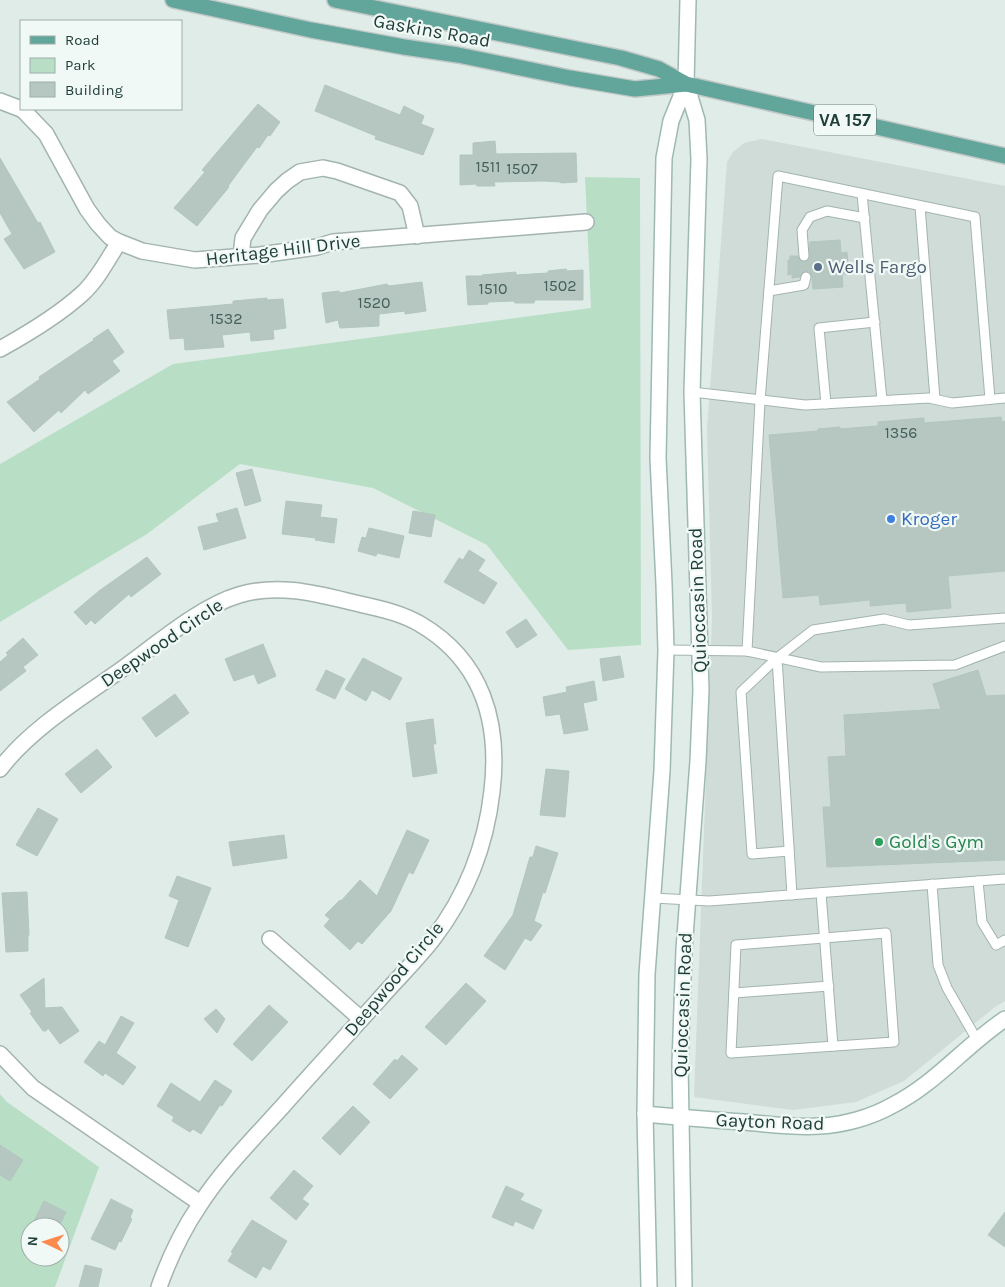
<svg xmlns="http://www.w3.org/2000/svg" width="1005" height="1287" viewBox="0 0 1005 1287" font-family="Karla,sans-serif">
<rect width="100%" height="100%" fill="#e0ece8"/>
<path fill="#cfdcd7" d="M 762,139 L 1005,186 L 1005,1001 L 995,1007 L 904,1081 L 856,1102 L 793,1110 L 694,1097 L 712,617 L 707,429 L 727,162 L 733,152 L 744,143 Z"/>
<g fill="#b8dfc6" fill-rule="evenodd">
<path d="M 585,177 L 640,178 L 641,645 L 568,650 L 487,545 L 373,488 L 240,464 L 147,534 L 0,622 L 0,464 L 173,364 L 591,308 Z"/>
<path d="M 0,1094 L 7,1102 L 99,1167 L 55,1287 L 0,1287 ZM 30,1227 L 60,1227 L 60,1257 L 30,1257 Z"/>
</g>
<g fill="#b6c7c1" stroke="#b2c6c0">
<path d="M 325,85 L 400,115 L 404,106 L 424,116 L 421,124 L 434,129 L 423,155 L 375,139 L 376,136 L 315,111 Z"/>
<path d="M 258,104 L 280,122 L 270,136 L 268,135 L 259,148 L 257,147 L 228,186 L 229,187 L 197,226 L 174,208 L 205,172 L 202,170 Z"/>
<path d="M 495,141 L 496,154 L 576,153 L 577,182 L 561,183 L 560,182 L 543,181 L 494,182 L 495,186 L 477,186 L 476,184 L 460,185 L 460,155 L 473,155 L 473,143 Z"/>
<path d="M 0,158 L 38,223 L 40,222 L 55,252 L 24,269 L 4,239 L 12,234 L 0,213 Z"/>
<path d="M 840,240 L 841,253 L 847,252 L 849,274 L 842,274 L 843,287 L 813,289 L 812,277 L 810,272 L 804,271 L 800,277 L 792,278 L 792,274 L 788,275 L 788,260 L 790,260 L 790,256 L 798,256 L 799,260 L 804,262 L 809,259 L 810,242 Z"/>
<path d="M 566,269 L 567,271 L 583,270 L 583,300 L 535,300 L 534,303 L 515,303 L 514,301 L 488,302 L 488,304 L 468,305 L 466,276 L 482,276 L 482,275 L 516,272 L 516,275 L 548,273 L 548,271 Z"/>
<path d="M 422,282 L 426,311 L 405,314 L 405,311 L 379,314 L 379,326 L 340,328 L 338,320 L 326,323 L 322,293 L 339,291 L 340,293 L 387,284 L 389,286 Z"/>
<path d="M 267,298 L 267,300 L 283,299 L 286,328 L 273,330 L 274,339 L 251,341 L 250,332 L 222,335 L 224,347 L 185,350 L 184,338 L 170,339 L 167,310 L 233,304 L 233,301 Z"/>
<path d="M 108,329 L 124,352 L 112,361 L 120,371 L 88,394 L 85,390 L 61,413 L 59,410 L 34,432 L 7,402 L 40,379 L 39,377 L 94,340 L 93,339 Z"/>
<path d="M 1001,417 L 1002,422 L 1005,421 L 1005,571 L 948,576 L 951,608 L 907,612 L 906,603 L 870,606 L 870,600 L 820,605 L 819,595 L 783,598 L 769,435 L 818,431 L 818,429 L 840,427 L 840,429 L 878,426 L 878,422 L 924,418 L 924,423 Z"/>
<path d="M 252,469 L 261,501 L 245,506 L 236,473 Z"/>
<path d="M 286,501 L 322,505 L 320,517 L 337,519 L 334,543 L 315,540 L 316,538 L 282,534 Z"/>
<path d="M 237,508 L 246,538 L 204,550 L 198,527 L 219,522 L 216,514 Z"/>
<path d="M 413,511 L 435,515 L 431,537 L 409,533 Z"/>
<path d="M 369,528 L 404,536 L 399,558 L 377,553 L 376,556 L 358,551 L 362,537 L 366,538 Z"/>
<path d="M 469,550 L 485,560 L 478,571 L 497,583 L 484,604 L 444,582 L 459,558 L 463,560 Z"/>
<path d="M 147,557 L 161,574 L 131,597 L 129,594 L 95,624 L 91,620 L 86,625 L 74,612 L 99,591 Z"/>
<path d="M 526,619 L 537,635 L 517,648 L 506,632 Z"/>
<path d="M 23,638 L 38,655 L 23,667 L 26,671 L 0,691 L 0,662 L 8,655 L 6,653 Z"/>
<path d="M 263,644 L 276,676 L 258,684 L 254,674 L 234,681 L 225,659 Z"/>
<path d="M 620,656 L 624,677 L 603,681 L 600,659 Z"/>
<path d="M 363,658 L 402,678 L 390,700 L 372,690 L 366,701 L 345,689 Z"/>
<path d="M 326,670 L 345,679 L 335,699 L 316,690 Z"/>
<path d="M 978,670 L 986,696 L 1005,695 L 1005,860 L 827,867 L 823,807 L 831,807 L 828,757 L 846,756 L 844,715 L 941,709 L 933,684 Z"/>
<path d="M 594,681 L 597,700 L 583,703 L 588,730 L 564,734 L 560,714 L 546,716 L 543,697 L 567,692 L 566,687 Z"/>
<path d="M 175,694 L 189,713 L 156,737 L 142,718 Z"/>
<path d="M 433,719 L 436,744 L 433,744 L 437,773 L 413,777 L 406,723 Z"/>
<path d="M 97,749 L 112,767 L 81,793 L 65,774 Z"/>
<path d="M 546,769 L 569,771 L 565,817 L 540,815 Z"/>
<path d="M 38,808 L 58,819 L 37,856 L 16,845 Z"/>
<path d="M 407,830 L 429,840 L 413,874 L 409,872 L 391,911 L 362,944 L 358,941 L 350,950 L 324,926 L 330,919 L 325,915 L 340,900 L 341,901 L 360,880 L 377,896 Z"/>
<path d="M 284,835 L 287,858 L 233,866 L 229,842 Z"/>
<path d="M 536,846 L 558,853 L 545,893 L 543,892 L 534,921 L 542,925 L 531,941 L 525,938 L 505,970 L 484,956 L 513,915 L 530,857 L 533,857 Z"/>
<path d="M 177,876 L 211,888 L 188,947 L 165,938 L 179,900 L 169,896 Z"/>
<path d="M 27,892 L 29,935 L 28,936 L 28,951 L 6,952 L 2,893 Z"/>
<path d="M 44,978 L 45,1008 L 62,1007 L 79,1031 L 60,1044 L 48,1028 L 46,1031 L 43,1031 L 30,1013 L 32,1012 L 20,995 Z"/>
<path d="M 466,983 L 486,1001 L 446,1045 L 425,1027 Z"/>
<path d="M 269,1005 L 288,1022 L 252,1061 L 233,1044 Z"/>
<path d="M 216,1009 L 225,1019 L 217,1033 L 204,1019 Z"/>
<path d="M 121,1016 L 134,1023 L 116,1053 L 136,1067 L 123,1085 L 105,1073 L 103,1076 L 84,1062 L 99,1041 L 105,1045 Z"/>
<path d="M 402,1055 L 418,1069 L 390,1099 L 373,1084 L 395,1059 L 397,1061 Z"/>
<path d="M 215,1080 L 232,1091 L 222,1106 L 220,1105 L 201,1134 L 193,1129 L 190,1132 L 172,1121 L 174,1117 L 157,1106 L 171,1083 L 200,1102 Z"/>
<path d="M 353,1106 L 370,1122 L 340,1155 L 322,1138 Z"/>
<path d="M 0,1145 L 23,1160 L 10,1181 L 0,1175 Z"/>
<path d="M 294,1170 L 313,1186 L 302,1199 L 309,1204 L 296,1220 L 270,1198 Z"/>
<path d="M 506,1186 L 524,1194 L 520,1200 L 542,1210 L 533,1229 L 515,1221 L 513,1226 L 492,1217 Z"/>
<path d="M 111,1199 L 133,1210 L 130,1218 L 132,1219 L 121,1242 L 119,1241 L 115,1250 L 91,1239 Z"/>
<path d="M 44,1201 L 66,1212 L 59,1227 L 46,1227 L 34,1221 Z"/>
<path d="M 1005,1212 L 1005,1247 L 988,1235 Z"/>
<path d="M 252,1220 L 287,1241 L 270,1270 L 263,1266 L 256,1278 L 228,1261 L 233,1253 L 231,1252 Z"/>
<path d="M 85,1265 L 102,1269 L 98,1287 L 79,1287 Z"/>
</g>
<g fill="none" stroke-linecap="round" stroke-linejoin="round">
<defs>
<g id="lane">
<path d="M 862,194 L 882,400"/>
<path d="M 920,206 L 935,399"/>
<path d="M 804,256 L 802,230 L 810,217 L 827,211 L 865,218"/>
<path d="M 769,291 L 804,285 L 806,277"/>
<path d="M 692,392 L 805,405 L 929,398 L 952,403 L 1005,398"/>
<path d="M 826,404 L 819,328 L 875,322"/>
<path d="M 666,650 L 747,651 L 760,401 L 778,176 L 975,217 L 990,399"/>
<path d="M 747,651 L 821,667 L 955,665 L 1005,646"/>
<path d="M 777,658 L 741,692 L 752,854 L 789,851"/>
<path d="M 978,881 L 982,922 L 996,945 L 1005,940"/>
<path d="M 932,884 L 938,965 L 947,988 L 977,1040"/>
<path d="M 821,893 L 833,1046"/>
<path d="M 792,895 L 777,658 L 813,630 L 884,619 L 909,625 L 1005,618"/>
<path d="M 653,898 L 709,901 L 1005,879"/>
<path d="M 886,933 L 894,1042 L 731,1053 L 736,945 Z"/>
<path d="M 734,993 L 829,986"/>
</g>
<g id="street">
<path d="M 0,101 L 21,109"/>
<path d="M 22,109 L 46,134 L 87,209 L 98,224 L 110,237 L 119,242 L 142,251 L 195,260 L 260,255 L 317,247 L 333,242 L 586,222"/>
<path d="M 241,256 L 243,238 L 260,210 L 276,191 L 287,181 L 300,172 L 323,168 L 337,171 L 400,193 L 410,206 L 417,236"/>
<path d="M 0,349 C 29,333 59,315 83,293 C 98,279 108,259 119,242"/>
<path d="M 0,769 C 31,728 83,697 125,667 C 157,644 201,606 239,595 C 275,584 311,592 347,601 C 371,607 398,611 420,624 C 483,661 500,723 492,791 C 486,845 466,896 433,939 C 416,961 395,981 377,1002 C 345,1037 313,1072 282,1107 C 253,1139 222,1170 199,1206 C 182,1231 169,1259 159,1287"/>
<path d="M 270,939 L 361,1019"/>
<path d="M 0,1054 L 33,1088 L 200,1203"/>
</g>
<g id="secondary">
<path d="M 645,1114 C 678,1117 711,1120 744,1122 C 769,1124 795,1128 820,1126 C 844,1125 872,1117 893,1105 C 935,1084 966,1045 1005,1019"/>
<path d="M 649,1287 L 645,1114 L 647,974 L 662,771 L 666,650 L 664,584 L 658,458 L 664,158 L 671,121 L 686,84"/>
<path d="M 684,1287 L 680,1064 L 684,950 L 698,761 L 701,690 L 692,392 L 699,159 L 697,120 L 686,84 L 688,0"/>
</g>
<g id="primary">
<path d="M 173,0 L 311,30 L 404,47 L 458,55 L 570,78 L 635,89 L 686,84"/>
<path d="M 335,0 L 621,58 L 659,69 L 686,84 L 1005,156"/>
</g>
</defs>
<use href="#lane" stroke="#a3b4b0" stroke-width="11"/>
<use href="#street" stroke="#a3b4b0" stroke-width="18"/>
<use href="#secondary" stroke="#9eb9b2" stroke-width="18"/>
<use href="#primary" stroke="#c1c9c8" stroke-width="18"/>
<use href="#lane" stroke="#fff" stroke-width="9"/>
<use href="#street" stroke="#fff" stroke-width="15"/>
<use href="#secondary" stroke="#fff" stroke-width="15"/>
<use href="#primary" stroke="#62a59a" stroke-width="15"/>
</g>
<circle fill="#5c6f8a" stroke="#f1f9f6" stroke-width="2" cx="818" cy="267" r="5"/>
<circle fill="#3f7fe0" stroke="#f1f9f6" stroke-width="2" cx="891" cy="519" r="5"/>
<circle fill="#2e9e5b" stroke="#f1f9f6" stroke-width="2" cx="879" cy="842" r="5"/>
<g text-anchor="middle" dominant-baseline="central" stroke-width="4.5" stroke-linejoin="round" paint-order="stroke">
<g font-size="16" fill="#46605b">
<text x="488" y="166">1511</text>
<text x="522" y="168">1507</text>
<text x="560" y="285">1502</text>
<text x="493" y="288">1510</text>
<text x="374" y="302">1520</text>
<text x="226" y="318">1532</text>
<text x="901" y="432">1356</text>
</g>
<rect fill="#f1f9f6" stroke="#5f7672" stroke-width="1" x="814" y="104.5" width="62" height="31" rx="4"/>
<g font-size="18" font-weight="bold" fill="#203e39">
<text x="845" y="120">VA 157</text>
</g>
<g font-size="19" fill="#203e39" stroke="#f1f9f6">
<text transform="translate(432 31) rotate(10)">Gaskins Road</text>
<text transform="translate(283 250) rotate(-7)">Heritage Hill Drive</text>
<text transform="translate(698 600) rotate(-92)">Quioccasin Road</text>
<text transform="translate(162 643) rotate(-34)">Deepwood Circle</text>
<text transform="translate(394 979) rotate(-50)">Deepwood Circle</text>
<text transform="translate(683 1005) rotate(-88)">Quioccasin Road</text>
<text transform="translate(770 1122) rotate(2)">Gayton Road</text>
</g>
<g font-size="19" fill="#4e5e75" stroke="#f1f9f6" text-anchor="start">
<text x="828" y="267">Wells Fargo</text>
</g>
<g font-size="19" fill="#366cbe" stroke="#f1f9f6" text-anchor="start">
<text x="901" y="519">Kroger</text>
</g>
<g font-size="19" fill="#27864d" stroke="#f1f9f6" text-anchor="start">
<text x="889" y="842">Gold's Gym</text>
</g>
</g>
<rect x="20" y="20" width="162" height="90" fill="#f1f9f6" stroke="#9daeaa"/>
<rect x="30" y="36" width="25" height="8" fill="#62a59a" stroke="#9daeaa"/>
<text x="65" y="45" font-size="15" fill="#203e39">Road</text>
<rect x="30" y="58" width="25" height="15" fill="#b8dfc6" stroke="#9daeaa"/>
<text x="65" y="70" font-size="15" fill="#203e39">Park</text>
<rect x="30" y="82" width="25" height="15" fill="#b6c7c1" stroke="#9daeaa"/>
<text x="65" y="95" font-size="15" fill="#203e39">Building</text>
<g transform="translate(45 1242) rotate(274)"><circle r="24" fill="#f1f9f6" stroke="#9daeaa"/>
<path d="M0-4L9 19L0 12L-9 19Z" fill="#fc8a4f"/>
<text y="-8" font-size="14" font-weight="bold" text-anchor="middle" fill="#203e39">N</text>
</g>
</svg>
